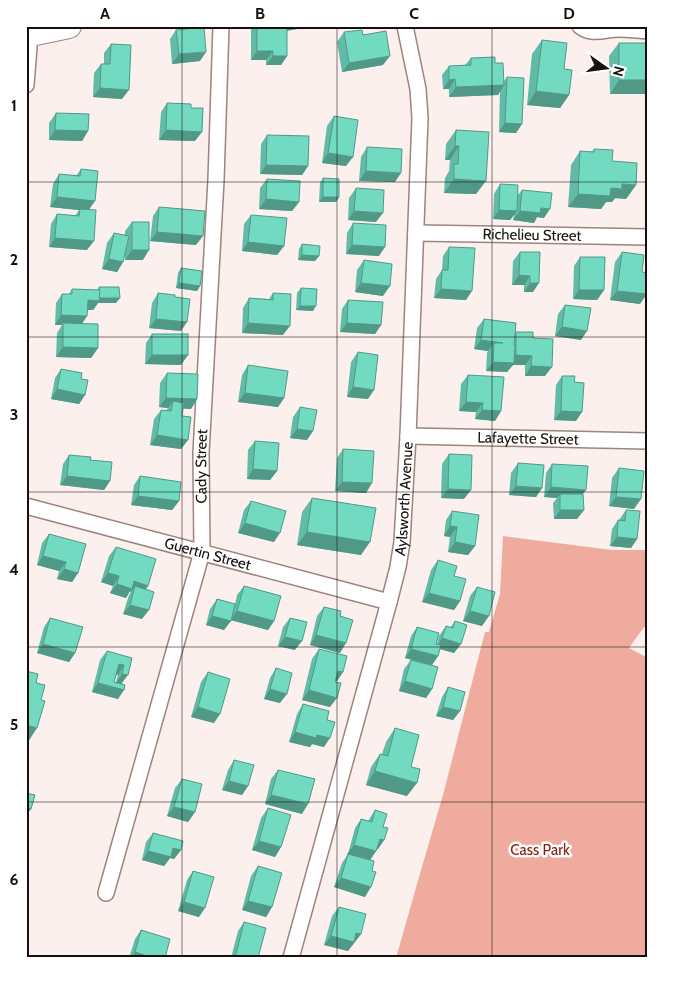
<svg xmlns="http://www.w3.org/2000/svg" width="674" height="984" viewBox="0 0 674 984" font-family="Cabin,sans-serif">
<rect width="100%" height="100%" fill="#fbf0ed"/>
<path fill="#efab9e" d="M 503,536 L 612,550 L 648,550 L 648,627 L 644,627 L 629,648 L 648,658 L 648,958 L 396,958 L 419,877 L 443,795 L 485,632 L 489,632 L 500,594 Z"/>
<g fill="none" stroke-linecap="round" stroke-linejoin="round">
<defs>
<g id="street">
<path d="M 580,26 C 592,36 606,29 619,29 C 629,29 638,30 648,31"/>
<path d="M 26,85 L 30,34"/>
<path id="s1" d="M 416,233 L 648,237"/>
<path id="s2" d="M 408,436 L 648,441"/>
<path id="s3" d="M 26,506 L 389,602"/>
<path id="s4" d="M 106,893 L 202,552 L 201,453 L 216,180 L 221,26"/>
<path id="s5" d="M 291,958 L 389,602 L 398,567 L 402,542 L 408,436 L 420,118 L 418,89 L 405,26"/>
</g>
<path id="primary" d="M 26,35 L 69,26"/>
</defs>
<use href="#street" stroke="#9e847e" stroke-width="18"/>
<use href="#primary" stroke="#9e847e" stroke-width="26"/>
<use href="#street" stroke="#fff" stroke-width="15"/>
<use href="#primary" stroke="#fff" stroke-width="24"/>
</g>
<g fill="#62bba6" fill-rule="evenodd">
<path d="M 253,26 L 304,26 L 303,28 L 287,31 L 287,56 L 281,65 L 266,65 L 266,60 L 251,60 L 251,29 Z"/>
<path d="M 176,30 L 200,61 L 172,64 L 170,39 Z"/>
<path d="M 344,32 L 363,35 L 383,65 L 342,72 L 337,42 Z"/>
<path d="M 542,40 L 564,69 L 569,95 L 560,108 L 527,105 L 532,54 Z"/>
<path d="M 619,43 L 648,43 L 610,94 L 609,56 Z"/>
<path d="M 111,44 L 122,99 L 93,97 L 94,73 L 101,64 L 104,64 L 104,53 Z"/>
<path d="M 471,58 L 495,63 L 504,81 L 507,77 L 522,124 L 516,133 L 499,132 L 500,91 L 498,95 L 449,97 L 449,89 L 443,89 L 442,75 L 449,66 L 465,65 Z"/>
<path d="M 167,103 L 191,108 L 195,141 L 159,140 L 161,112 Z"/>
<path d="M 56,113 L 88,131 L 82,141 L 49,140 L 49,123 Z"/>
<path d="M 334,116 L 346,166 L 322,163 L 327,126 Z"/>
<path d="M 456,130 L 476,194 L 444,193 L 445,178 L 449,171 L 450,160 L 445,160 L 446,144 Z"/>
<path d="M 267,135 L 308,166 L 302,175 L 260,174 L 261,144 Z"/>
<path d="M 367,147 L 395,182 L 359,181 L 361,157 Z"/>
<path d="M 594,149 L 612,161 L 636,185 L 626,199 L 615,198 L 612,202 L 606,202 L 601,209 L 568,207 L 571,165 L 580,151 L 592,152 Z"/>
<path d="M 81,169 L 89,210 L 87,250 L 49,247 L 51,224 L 57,214 L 75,216 L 79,210 L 50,207 L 53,184 L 59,174 L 76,176 Z"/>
<path d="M 323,178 L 339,197 L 336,202 L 319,202 L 320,183 Z"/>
<path d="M 267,179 L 299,202 L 292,211 L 259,209 L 260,188 Z"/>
<path d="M 500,184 L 517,196 L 522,190 L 544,218 L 537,217 L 534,223 L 513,220 L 514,215 L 510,220 L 493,219 L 494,194 Z"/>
<path d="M 356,188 L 376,222 L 348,220 L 349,198 Z"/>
<path d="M 159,207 L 196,245 L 150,241 L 153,216 Z"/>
<path d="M 251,215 L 284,246 L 277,255 L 242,251 L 244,224 Z"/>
<path d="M 132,222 L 143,260 L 125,260 L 125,252 L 123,262 L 117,272 L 102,269 L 107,243 L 114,233 L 125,235 L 125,231 Z"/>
<path d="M 353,223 L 379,256 L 346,254 L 347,233 Z"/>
<path d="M 302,244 L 319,256 L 315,261 L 298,260 L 299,249 Z"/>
<path d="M 449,247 L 466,300 L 434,298 L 436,279 L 442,270 L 443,256 Z"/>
<path d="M 520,252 L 540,252 L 533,292 L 524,292 L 524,285 L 512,285 L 513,261 Z"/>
<path d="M 622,252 L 642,272 L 640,304 L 610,300 L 615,262 Z"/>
<path d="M 580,257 L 604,290 L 597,300 L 573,299 L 574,266 Z"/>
<path d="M 364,260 L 383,296 L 355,292 L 357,270 Z"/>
<path d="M 181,268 L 200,286 L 197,291 L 176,288 L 178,273 Z"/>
<path d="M 99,287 L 116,303 L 98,303 L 93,310 L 87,310 L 87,316 L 82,324 L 98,348 L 91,358 L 56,357 L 57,333 L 62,325 L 55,325 L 56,303 L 62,294 L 69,294 L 72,289 L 97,290 Z"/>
<path d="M 301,288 L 313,311 L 296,310 L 297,293 Z"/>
<path d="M 158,293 L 175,297 L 181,331 L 149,328 L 152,303 Z"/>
<path d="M 273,293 L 283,335 L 242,333 L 243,308 L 249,298 L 269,299 Z"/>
<path d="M 348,300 L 381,325 L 375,334 L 340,332 L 342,309 Z"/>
<path d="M 565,305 L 581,340 L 555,336 L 558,314 Z"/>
<path d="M 484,319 L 515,334 L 516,332 L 533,338 L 545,376 L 525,376 L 525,365 L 513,365 L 507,372 L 486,371 L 487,353 L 488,351 L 474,349 L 477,328 Z"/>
<path d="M 152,334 L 181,365 L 145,364 L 146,343 Z"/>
<path d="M 358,352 L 368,399 L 347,397 L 351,362 Z"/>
<path d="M 248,365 L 284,398 L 278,407 L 238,402 L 242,375 Z"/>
<path d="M 61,369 L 81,379 L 85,395 L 79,404 L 51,399 L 55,378 Z"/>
<path d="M 167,373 L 197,399 L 191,409 L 183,408 L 182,416 L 188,440 L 181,449 L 150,445 L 154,419 L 161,410 L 166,411 L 168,408 L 159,407 L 160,383 Z"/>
<path d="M 468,375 L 501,411 L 495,421 L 475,419 L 476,412 L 459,411 L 461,384 Z"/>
<path d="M 562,376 L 576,421 L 554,420 L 556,385 Z"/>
<path d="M 300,407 L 313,431 L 307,440 L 290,438 L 293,417 Z"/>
<path d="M 255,441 L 277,471 L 270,480 L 247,479 L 248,450 Z"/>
<path d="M 343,449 L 366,493 L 335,491 L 337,458 Z"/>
<path d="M 449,454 L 464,499 L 441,498 L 442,464 Z"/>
<path d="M 69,455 L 90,460 L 110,481 L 104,490 L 60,485 L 63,464 Z"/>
<path d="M 518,463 L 542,488 L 536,497 L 509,495 L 511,473 Z"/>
<path d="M 552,464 L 583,494 L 584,510 L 577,519 L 554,519 L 553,503 L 557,498 L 544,497 L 546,473 Z"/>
<path d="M 619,468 L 634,509 L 609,506 L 612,478 Z"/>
<path d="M 140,476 L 179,501 L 172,510 L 131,505 L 134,485 Z"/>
<path d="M 312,498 L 361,555 L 297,545 L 302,512 Z"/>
<path d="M 251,501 L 274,542 L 238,533 L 244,510 Z"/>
<path d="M 626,510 L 637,539 L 631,548 L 610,546 L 612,529 L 618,520 L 619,520 Z"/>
<path d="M 452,511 L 475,546 L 468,555 L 448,552 L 450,537 L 444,536 L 446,520 Z"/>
<path d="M 49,534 L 78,573 L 72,582 L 57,579 L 59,571 L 37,565 L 42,543 Z"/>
<path d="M 116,547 L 146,589 L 142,619 L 123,614 L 129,595 L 131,592 L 130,591 L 126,598 L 110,593 L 113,586 L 101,582 L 109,556 Z"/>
<path d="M 438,560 L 454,576 L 460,601 L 454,610 L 422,602 L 431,570 Z"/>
<path d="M 244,586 L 274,621 L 268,630 L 231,620 L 224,630 L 206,625 L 210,609 L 217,599 L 235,604 L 237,595 Z"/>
<path d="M 477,587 L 482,626 L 463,621 L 470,596 Z"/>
<path d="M 324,607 L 340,616 L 340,653 L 310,645 L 317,616 Z"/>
<path d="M 50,618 L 75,653 L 69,662 L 37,653 L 44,627 Z"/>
<path d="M 290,618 L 295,650 L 278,646 L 283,627 Z"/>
<path d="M 455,621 L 461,644 L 454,653 L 440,649 L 438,656 L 432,665 L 405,658 L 411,636 L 417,627 L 437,644 L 439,636 L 446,626 L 450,628 Z"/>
<path d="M 319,649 L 343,672 L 337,681 L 335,681 L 330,707 L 302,700 L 312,659 Z"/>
<path d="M 107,651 L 132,658 L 122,684 L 118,699 L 92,692 L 100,660 ZM 117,674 L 118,675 L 116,682 L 114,682 Z"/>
<path d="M 411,660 L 432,689 L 426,698 L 399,691 L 404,669 Z"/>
<path d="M 276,668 L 280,703 L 264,699 L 270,678 Z"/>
<path d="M 208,672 L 214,723 L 191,717 L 201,682 Z"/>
<path d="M 448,687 L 460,711 L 453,720 L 436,716 L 442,697 Z"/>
<path d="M 303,704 L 327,720 L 324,747 L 312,744 L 310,747 L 289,742 L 297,714 Z"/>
<path d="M 395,728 L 411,767 L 407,796 L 366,785 L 371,767 L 380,754 L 382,754 L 386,742 Z"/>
<path d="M 234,760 L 248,786 L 242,795 L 222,790 L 228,770 Z"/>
<path d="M 278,770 L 302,814 L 265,804 L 271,779 Z"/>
<path d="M 182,779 L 195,812 L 188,822 L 167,816 L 175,788 Z"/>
<path d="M 268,808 L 281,847 L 275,857 L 252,850 L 261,818 Z"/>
<path d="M 375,810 L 383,827 L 384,840 L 378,849 L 377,849 L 376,851 L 370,860 L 365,897 L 334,887 L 342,863 L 348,854 L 355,828 L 361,819 L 368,821 Z"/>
<path d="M 153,833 L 181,850 L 174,859 L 170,858 L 164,866 L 142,860 L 146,842 Z"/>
<path d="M 258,866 L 272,907 L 266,917 L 242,910 L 251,876 Z"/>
<path d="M 193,871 L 199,917 L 178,911 L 187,880 Z"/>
<path d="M 339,907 L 361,934 L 348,951 L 324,945 L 332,916 Z"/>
<path d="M 244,922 L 258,958 L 231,958 L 238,931 Z"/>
<path d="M 141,930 L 165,958 L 129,958 L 135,939 Z"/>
</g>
<g fill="#509987">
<path d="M 288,26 L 304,26 L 303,28 L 284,31 Z"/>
<path d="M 257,51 L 273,51 L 266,60 L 251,60 Z"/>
<path d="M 206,52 L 200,61 L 172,64 L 179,54 Z"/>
<path d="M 273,56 L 287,56 L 281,65 L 266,65 Z"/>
<path d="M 390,56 L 383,65 L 342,72 L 349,63 Z"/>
<path d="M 455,79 L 449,89 L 443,89 L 449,80 Z"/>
<path d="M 619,80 L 648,80 L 648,94 L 610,94 Z"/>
<path d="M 504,85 L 498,95 L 449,97 L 456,87 Z"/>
<path d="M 100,88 L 129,90 L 122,99 L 93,97 Z"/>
<path d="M 536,91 L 569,95 L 560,108 L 527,105 Z"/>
<path d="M 505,123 L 522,124 L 516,133 L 499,132 Z"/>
<path d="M 55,130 L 88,131 L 82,141 L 49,140 Z"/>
<path d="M 166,130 L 202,132 L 195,141 L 159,140 Z"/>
<path d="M 455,146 L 459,146 L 450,160 L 445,160 Z"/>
<path d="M 328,153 L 353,157 L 346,166 L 322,163 Z"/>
<path d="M 266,165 L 308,166 L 302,175 L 260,174 Z"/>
<path d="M 366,171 L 401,173 L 395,182 L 359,181 Z"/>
<path d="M 454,179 L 486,181 L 476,194 L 444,193 Z"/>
<path d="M 622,184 L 636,185 L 626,199 L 615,198 L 612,202 L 606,202 L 601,209 L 568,207 L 578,194 L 611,188 Z"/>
<path d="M 57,197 L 95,201 L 88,211 L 50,207 Z"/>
<path d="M 323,197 L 339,197 L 336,202 L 319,202 Z"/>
<path d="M 266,199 L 299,202 L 292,211 L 259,209 Z"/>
<path d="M 541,208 L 550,209 L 544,218 L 537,217 L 534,223 L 513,220 L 520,211 Z"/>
<path d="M 499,210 L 517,211 L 510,220 L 493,219 Z"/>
<path d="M 354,211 L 383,213 L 376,222 L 348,220 Z"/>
<path d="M 157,232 L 203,236 L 196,245 L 150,241 Z"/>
<path d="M 55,238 L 94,241 L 87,250 L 49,247 Z"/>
<path d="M 248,242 L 284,246 L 277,255 L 242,251 Z"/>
<path d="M 352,245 L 385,247 L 379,256 L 346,254 Z"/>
<path d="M 132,250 L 149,250 L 143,260 L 125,260 Z"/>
<path d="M 302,255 L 319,256 L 315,261 L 298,260 Z"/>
<path d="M 109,259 L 123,262 L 117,272 L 102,269 Z"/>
<path d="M 519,275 L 530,276 L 524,285 L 512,285 Z"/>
<path d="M 179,283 L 200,286 L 197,291 L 176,288 Z"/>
<path d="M 361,283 L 390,286 L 383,296 L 355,292 Z"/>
<path d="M 530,283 L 539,283 L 533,292 L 524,292 Z"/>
<path d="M 441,289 L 472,291 L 466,300 L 434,298 Z"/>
<path d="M 579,290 L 604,290 L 597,300 L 573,299 Z"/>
<path d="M 617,291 L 647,294 L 640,304 L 610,300 Z"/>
<path d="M 99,298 L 120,298 L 116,303 L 98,303 L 93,310 L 81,310 L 88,300 Z"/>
<path d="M 300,306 L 316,306 L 313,311 L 296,310 Z"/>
<path d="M 61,315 L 87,316 L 80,326 L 63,323 L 62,325 L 55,325 Z"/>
<path d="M 156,319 L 187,322 L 181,331 L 149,328 Z"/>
<path d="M 248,323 L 290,326 L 283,335 L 242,333 Z"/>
<path d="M 347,323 L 381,325 L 375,334 L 340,332 Z"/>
<path d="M 562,327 L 587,331 L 581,340 L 555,336 Z"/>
<path d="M 481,340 L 503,343 L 494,343 L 488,351 L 474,349 Z"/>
<path d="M 63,347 L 98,348 L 91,358 L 56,357 Z"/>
<path d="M 152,355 L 188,355 L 181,365 L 145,364 Z"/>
<path d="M 516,355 L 532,356 L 525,365 L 513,365 L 507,372 L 486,371 L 493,362 L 510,363 Z"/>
<path d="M 531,366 L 552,367 L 545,376 L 525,376 Z"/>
<path d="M 353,387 L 374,390 L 368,399 L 347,397 Z"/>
<path d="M 57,389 L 85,395 L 79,404 L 51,399 Z"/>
<path d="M 245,393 L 284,398 L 278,407 L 238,402 Z"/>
<path d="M 166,398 L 197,399 L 191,409 L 172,408 L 173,401 L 168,408 L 159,407 Z"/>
<path d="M 466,402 L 483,403 L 476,412 L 459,411 Z"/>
<path d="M 482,410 L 501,411 L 495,421 L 475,419 Z"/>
<path d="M 561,411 L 582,412 L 576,421 L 554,420 Z"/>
<path d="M 297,429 L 313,431 L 307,440 L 290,438 Z"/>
<path d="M 157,435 L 188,440 L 181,449 L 150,445 Z"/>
<path d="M 253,469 L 277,471 L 270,480 L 247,479 Z"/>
<path d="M 67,476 L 110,481 L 104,490 L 60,485 Z"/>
<path d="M 342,482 L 372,483 L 366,493 L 335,491 Z"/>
<path d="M 516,486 L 542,488 L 536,497 L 509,495 Z"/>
<path d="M 551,487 L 586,490 L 579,499 L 560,494 L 557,498 L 544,497 Z"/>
<path d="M 448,489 L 471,490 L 464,499 L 441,498 Z"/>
<path d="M 138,496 L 179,501 L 172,510 L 131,505 Z"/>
<path d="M 616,497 L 641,499 L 634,509 L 609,506 Z"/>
<path d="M 560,510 L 584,510 L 577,519 L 554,519 Z"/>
<path d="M 245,523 L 280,533 L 274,542 L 238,533 Z"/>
<path d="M 450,526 L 457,527 L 450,537 L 444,536 Z"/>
<path d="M 307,532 L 370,542 L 361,555 L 297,545 Z"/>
<path d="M 617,537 L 637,539 L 631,548 L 610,546 Z"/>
<path d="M 455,542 L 475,546 L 468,555 L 448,552 Z"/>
<path d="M 43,556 L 66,562 L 59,571 L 37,565 Z"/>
<path d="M 64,569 L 78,573 L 72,582 L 57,579 Z"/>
<path d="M 108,573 L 119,576 L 113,586 L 101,582 Z"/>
<path d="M 134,581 L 148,586 L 142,595 L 135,586 L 131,592 L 130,591 L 126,598 L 110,593 L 117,584 Z"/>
<path d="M 429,593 L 460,601 L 454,610 L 422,602 Z"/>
<path d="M 130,605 L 149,610 L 142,619 L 123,614 Z"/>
<path d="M 237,611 L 274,621 L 268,630 L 230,620 Z"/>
<path d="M 470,611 L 489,616 L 482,626 L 463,621 Z"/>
<path d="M 212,616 L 231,621 L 224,630 L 206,625 Z"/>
<path d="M 316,635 L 346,643 L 340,653 L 310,645 Z"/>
<path d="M 285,637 L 302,641 L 295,650 L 278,646 Z"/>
<path d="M 442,638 L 461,644 L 454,653 L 436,648 Z"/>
<path d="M 43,644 L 75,653 L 69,662 L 37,653 Z"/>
<path d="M 411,649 L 438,656 L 432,665 L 405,658 Z"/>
<path d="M 119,664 L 124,665 L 118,675 L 113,673 Z"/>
<path d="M 338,671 L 343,672 L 337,681 L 331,680 Z"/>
<path d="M 122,674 L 128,675 L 121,684 L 116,683 Z"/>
<path d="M 405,681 L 432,689 L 426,698 L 399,691 Z"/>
<path d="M 98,683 L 124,690 L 118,699 L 92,692 Z"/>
<path d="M 270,689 L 287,694 L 280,703 L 264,699 Z"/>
<path d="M 309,690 L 337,698 L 330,707 L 302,700 Z"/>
<path d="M 198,707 L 220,714 L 214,723 L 191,717 Z"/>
<path d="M 443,707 L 460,711 L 453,720 L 436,716 Z"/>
<path d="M 26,725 L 37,728 L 28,742 L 26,741 Z"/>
<path d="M 295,732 L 317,735 L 330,738 L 324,747 L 312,744 L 310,747 L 289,742 Z"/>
<path d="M 375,771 L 417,783 L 407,796 L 366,785 Z"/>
<path d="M 229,781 L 248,786 L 242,795 L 222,790 Z"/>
<path d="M 271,795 L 308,804 L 302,814 L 265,804 Z"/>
<path d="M 26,807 L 31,809 L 26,816 Z"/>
<path d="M 174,807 L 195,812 L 188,822 L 167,816 Z"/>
<path d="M 380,839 L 384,840 L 378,849 L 373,848 Z"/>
<path d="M 259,841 L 281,847 L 275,857 L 252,850 Z"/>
<path d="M 354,845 L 376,851 L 370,860 L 347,854 Z"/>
<path d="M 173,848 L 181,850 L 174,859 L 170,858 L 164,866 L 142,860 L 148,851 Z"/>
<path d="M 341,878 L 371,887 L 365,897 L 334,887 Z"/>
<path d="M 248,901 L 272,907 L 266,917 L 242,910 Z"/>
<path d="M 184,902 L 205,908 L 199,917 L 178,911 Z"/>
<path d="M 356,933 L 361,934 L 348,951 L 324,945 L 331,936 Z"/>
<path d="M 135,952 L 153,958 L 131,958 Z"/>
</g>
<g fill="#72dac1" stroke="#509987">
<path d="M 257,26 L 287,26 L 287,56 L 273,56 L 273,51 L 257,51 Z"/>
<path d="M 204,27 L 206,52 L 179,54 L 176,30 Z"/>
<path d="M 362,30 L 363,35 L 386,31 L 390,56 L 349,63 L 344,32 Z"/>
<path d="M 542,40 L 567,43 L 564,69 L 572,70 L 569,95 L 536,91 Z"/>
<rect x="619" y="43" width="29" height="37"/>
<path d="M 111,44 L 131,45 L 129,90 L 100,88 L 101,64 L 110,64 Z"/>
<path d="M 495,57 L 495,63 L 503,63 L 504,85 L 456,87 L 455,79 L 449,80 L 449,66 L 471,65 L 471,58 Z"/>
<path d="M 507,77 L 524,78 L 522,124 L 505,123 Z"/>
<path d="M 167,103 L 191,104 L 191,108 L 203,108 L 202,132 L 166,130 Z"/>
<path d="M 56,113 L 89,114 L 88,131 L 55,130 Z"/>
<path d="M 334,116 L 358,120 L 353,157 L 328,153 Z"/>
<path d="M 456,130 L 489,132 L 486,181 L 454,179 L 454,164 L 458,164 L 459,146 L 455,146 Z"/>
<path d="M 267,135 L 309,136 L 308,166 L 266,165 Z"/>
<path d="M 367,147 L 402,149 L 401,173 L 366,171 Z"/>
<path d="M 594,149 L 613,150 L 612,161 L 637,163 L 636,185 L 622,184 L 622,189 L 611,188 L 610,196 L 578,194 L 580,151 L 594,152 Z"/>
<path d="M 81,169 L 98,171 L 95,201 L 57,197 L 59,174 L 80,176 Z"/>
<path d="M 323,178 L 339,179 L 339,197 L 323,197 Z"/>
<path d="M 267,179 L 300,181 L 299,202 L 266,199 Z"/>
<path d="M 500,184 L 518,185 L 517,211 L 499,210 Z"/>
<path d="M 356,188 L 384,190 L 383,213 L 354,211 Z"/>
<path d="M 522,190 L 552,193 L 550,209 L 541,208 L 540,213 L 520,211 Z"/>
<path d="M 159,207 L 205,211 L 203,236 L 157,232 Z"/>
<path d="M 80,209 L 96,210 L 94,241 L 55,238 L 57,214 L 79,216 Z"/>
<path d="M 251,215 L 287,218 L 284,246 L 248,242 Z"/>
<rect x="132" y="222" width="17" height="28"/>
<path d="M 353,223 L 386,225 L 385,247 L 352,245 Z"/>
<path d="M 114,233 L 129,236 L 123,262 L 109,259 Z"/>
<path d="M 302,244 L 320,246 L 319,256 L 302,255 Z"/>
<path d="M 449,247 L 475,248 L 472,291 L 441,289 L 442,270 L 448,270 Z"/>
<path d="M 520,252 L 540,252 L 539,283 L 530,283 L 530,276 L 519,275 Z"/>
<path d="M 622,252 L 644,255 L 642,272 L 648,273 L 647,294 L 617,291 Z"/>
<path d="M 580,257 L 605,257 L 604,290 L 579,290 Z"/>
<path d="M 364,260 L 392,264 L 390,286 L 361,283 Z"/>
<path d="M 181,268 L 202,271 L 200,286 L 179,283 Z"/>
<path d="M 99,287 L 119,287 L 120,298 L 99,298 Z"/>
<path d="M 301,288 L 317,289 L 316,306 L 300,306 Z"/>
<path d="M 72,289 L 100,290 L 99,301 L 88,300 L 87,316 L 61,315 L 62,294 L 72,294 Z"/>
<path d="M 158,293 L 175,295 L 175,297 L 190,299 L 187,322 L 156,319 Z"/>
<path d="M 273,293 L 291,294 L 290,326 L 248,323 L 249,298 L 273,300 Z"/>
<path d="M 348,300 L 383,302 L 381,325 L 347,323 Z"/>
<path d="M 565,305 L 591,308 L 587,331 L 562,327 Z"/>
<path d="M 484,319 L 516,323 L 514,345 L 515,345 L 514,363 L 493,362 L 494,343 L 503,343 L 481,340 Z"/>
<path d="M 63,323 L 98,324 L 98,348 L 63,347 Z"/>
<path d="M 516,332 L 533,332 L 533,338 L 553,339 L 552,367 L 531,366 L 532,356 L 516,355 Z"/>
<rect x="152" y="334" width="36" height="21"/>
<path d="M 358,352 L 378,355 L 374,390 L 353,387 Z"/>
<path d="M 248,365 L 288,371 L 284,398 L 245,393 Z"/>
<path d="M 61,369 L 82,373 L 81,379 L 88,380 L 85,395 L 57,389 Z"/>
<path d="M 167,373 L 198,374 L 197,399 L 166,398 Z"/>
<path d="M 468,375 L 504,377 L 501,411 L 482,410 L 483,403 L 466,402 Z"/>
<path d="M 562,376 L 575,376 L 574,382 L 584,383 L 582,412 L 561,411 Z"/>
<path d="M 173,401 L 184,403 L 182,416 L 191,417 L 188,440 L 157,435 L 161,410 L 171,411 Z"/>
<path d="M 300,407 L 317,410 L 313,431 L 297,429 Z"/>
<path d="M 255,441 L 279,443 L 277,471 L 253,469 Z"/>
<path d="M 343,449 L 374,451 L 372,483 L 342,482 Z"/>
<path d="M 449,454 L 472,455 L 471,490 L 448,489 Z"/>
<path d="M 69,455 L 91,457 L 90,460 L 112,462 L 110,481 L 67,476 Z"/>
<path d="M 518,463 L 544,465 L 542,488 L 516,486 Z"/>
<path d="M 552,464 L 588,466 L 586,490 L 551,487 Z"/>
<path d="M 619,468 L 644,471 L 641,499 L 616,497 Z"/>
<path d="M 140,476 L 181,482 L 179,501 L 138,496 Z"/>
<path d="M 560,494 L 583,494 L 584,510 L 560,510 Z"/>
<path d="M 312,498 L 376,508 L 370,542 L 307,532 Z"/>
<path d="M 251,501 L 286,511 L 280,533 L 245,523 Z"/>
<path d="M 626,510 L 640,511 L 637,539 L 617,537 L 618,520 L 625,521 Z"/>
<path d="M 452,511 L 479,515 L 475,546 L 455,542 L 457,527 L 450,526 Z"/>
<path d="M 49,534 L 86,544 L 78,573 L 64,569 L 66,562 L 43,556 Z"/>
<path d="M 116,547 L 156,559 L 148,586 L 134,581 L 132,589 L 117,584 L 119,576 L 108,573 Z"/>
<path d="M 438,560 L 457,566 L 454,576 L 466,579 L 460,601 L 429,593 Z"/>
<path d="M 135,586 L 154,592 L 149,610 L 130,605 Z"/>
<path d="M 244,586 L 281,596 L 274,621 L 237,611 Z"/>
<path d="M 477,587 L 495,592 L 489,616 L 470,611 Z"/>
<path d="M 217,599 L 235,604 L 231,621 L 212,616 Z"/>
<path d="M 324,607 L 341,611 L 340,616 L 353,620 L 346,643 L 316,635 Z"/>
<path d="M 50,618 L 83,627 L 75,653 L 43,644 Z"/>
<path d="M 290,618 L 307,622 L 302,641 L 285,637 Z"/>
<path d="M 455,621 L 467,625 L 461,644 L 442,638 L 446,626 L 453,628 Z"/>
<path d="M 417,627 L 439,633 L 436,644 L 441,645 L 438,656 L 411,649 Z"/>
<path d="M 319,649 L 347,656 L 343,672 L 338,671 L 335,682 L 341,683 L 337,698 L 309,690 Z"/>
<path d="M 107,651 L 132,658 L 128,675 L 122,674 L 124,665 L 119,664 L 114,682 L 125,685 L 124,690 L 98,683 Z"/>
<path d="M 411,660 L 438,667 L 432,689 L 405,681 Z"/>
<path d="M 276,668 L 292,673 L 287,694 L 270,689 Z"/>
<path d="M 26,671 L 38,674 L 36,683 L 45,685 L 41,700 L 45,701 L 37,728 L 26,725 Z"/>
<path d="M 208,672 L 230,679 L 220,714 L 198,707 Z"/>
<path d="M 448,687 L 465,692 L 460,711 L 443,707 Z"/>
<path d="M 303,704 L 329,711 L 327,720 L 335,722 L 330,738 L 317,735 L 316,738 L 295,732 Z"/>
<path d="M 395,728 L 419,735 L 411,767 L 420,769 L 417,783 L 375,771 L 380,754 L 388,756 Z"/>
<path d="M 234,760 L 254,765 L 248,786 L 229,781 Z"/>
<path d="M 278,770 L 315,779 L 308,804 L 271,795 Z"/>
<path d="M 182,779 L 202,784 L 195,812 L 174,807 Z"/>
<path d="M 26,793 L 35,795 L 31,809 L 26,807 Z"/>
<path d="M 268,808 L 291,815 L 281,847 L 259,841 Z"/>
<path d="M 375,810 L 387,814 L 383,827 L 388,828 L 384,840 L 380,839 L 376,851 L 354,845 L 361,819 L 372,822 Z"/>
<path d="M 153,833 L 183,841 L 181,850 L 173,848 L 171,857 L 148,851 Z"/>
<path d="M 348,854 L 374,861 L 372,871 L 376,872 L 371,887 L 341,878 Z"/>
<path d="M 258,866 L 282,873 L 272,907 L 248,901 Z"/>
<path d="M 193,871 L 214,877 L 205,908 L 184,902 Z"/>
<path d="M 339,907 L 366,914 L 361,934 L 356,933 L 354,942 L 331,936 Z"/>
<path d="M 244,922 L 266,928 L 258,958 L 235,958 Z"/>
<path d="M 141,930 L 170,939 L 165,958 L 153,958 L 135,952 Z"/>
</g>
<path fill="none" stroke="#180f0d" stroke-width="1" stroke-opacity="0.55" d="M 182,26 L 182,958M 337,26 L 337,958M 492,26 L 492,958M 26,182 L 648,182M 26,337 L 648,337M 26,492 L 648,492M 26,647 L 648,647M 26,802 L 648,802"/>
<g text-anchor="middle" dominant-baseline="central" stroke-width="5" stroke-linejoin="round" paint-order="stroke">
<g font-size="15" fill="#180f0d" stroke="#fff">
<text stroke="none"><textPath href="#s1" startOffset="116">Richelieu Street</textPath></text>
<text stroke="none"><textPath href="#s2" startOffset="120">Lafayette Street</textPath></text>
<text stroke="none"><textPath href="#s4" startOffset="440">Cady Street</textPath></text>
<text stroke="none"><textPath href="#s5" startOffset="474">Aylsworth Avenue</textPath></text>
<text stroke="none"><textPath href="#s3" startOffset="188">Guertin Street</textPath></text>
</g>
<g font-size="15" fill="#832314" stroke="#fff">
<text x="540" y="850">Cass Park</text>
</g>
</g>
<rect width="674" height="984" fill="none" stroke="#ffffff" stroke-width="55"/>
<g transform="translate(606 68) rotate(104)" stroke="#ffffff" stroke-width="4" paint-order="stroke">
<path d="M0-4L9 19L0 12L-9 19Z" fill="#180f0d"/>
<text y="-8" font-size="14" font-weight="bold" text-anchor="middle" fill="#180f0d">N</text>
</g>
<rect x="28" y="28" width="618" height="928" fill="none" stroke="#180f0d" stroke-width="2"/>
<g font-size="16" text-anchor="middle" font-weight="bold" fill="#180f0d">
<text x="105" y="19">A</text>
<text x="260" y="19">B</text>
<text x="414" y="19">C</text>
<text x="569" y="19">D</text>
<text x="14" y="111">1</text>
<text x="14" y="265">2</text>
<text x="14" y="420">3</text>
<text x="14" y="575">4</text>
<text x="14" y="730">5</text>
<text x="14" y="885">6</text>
</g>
</svg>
